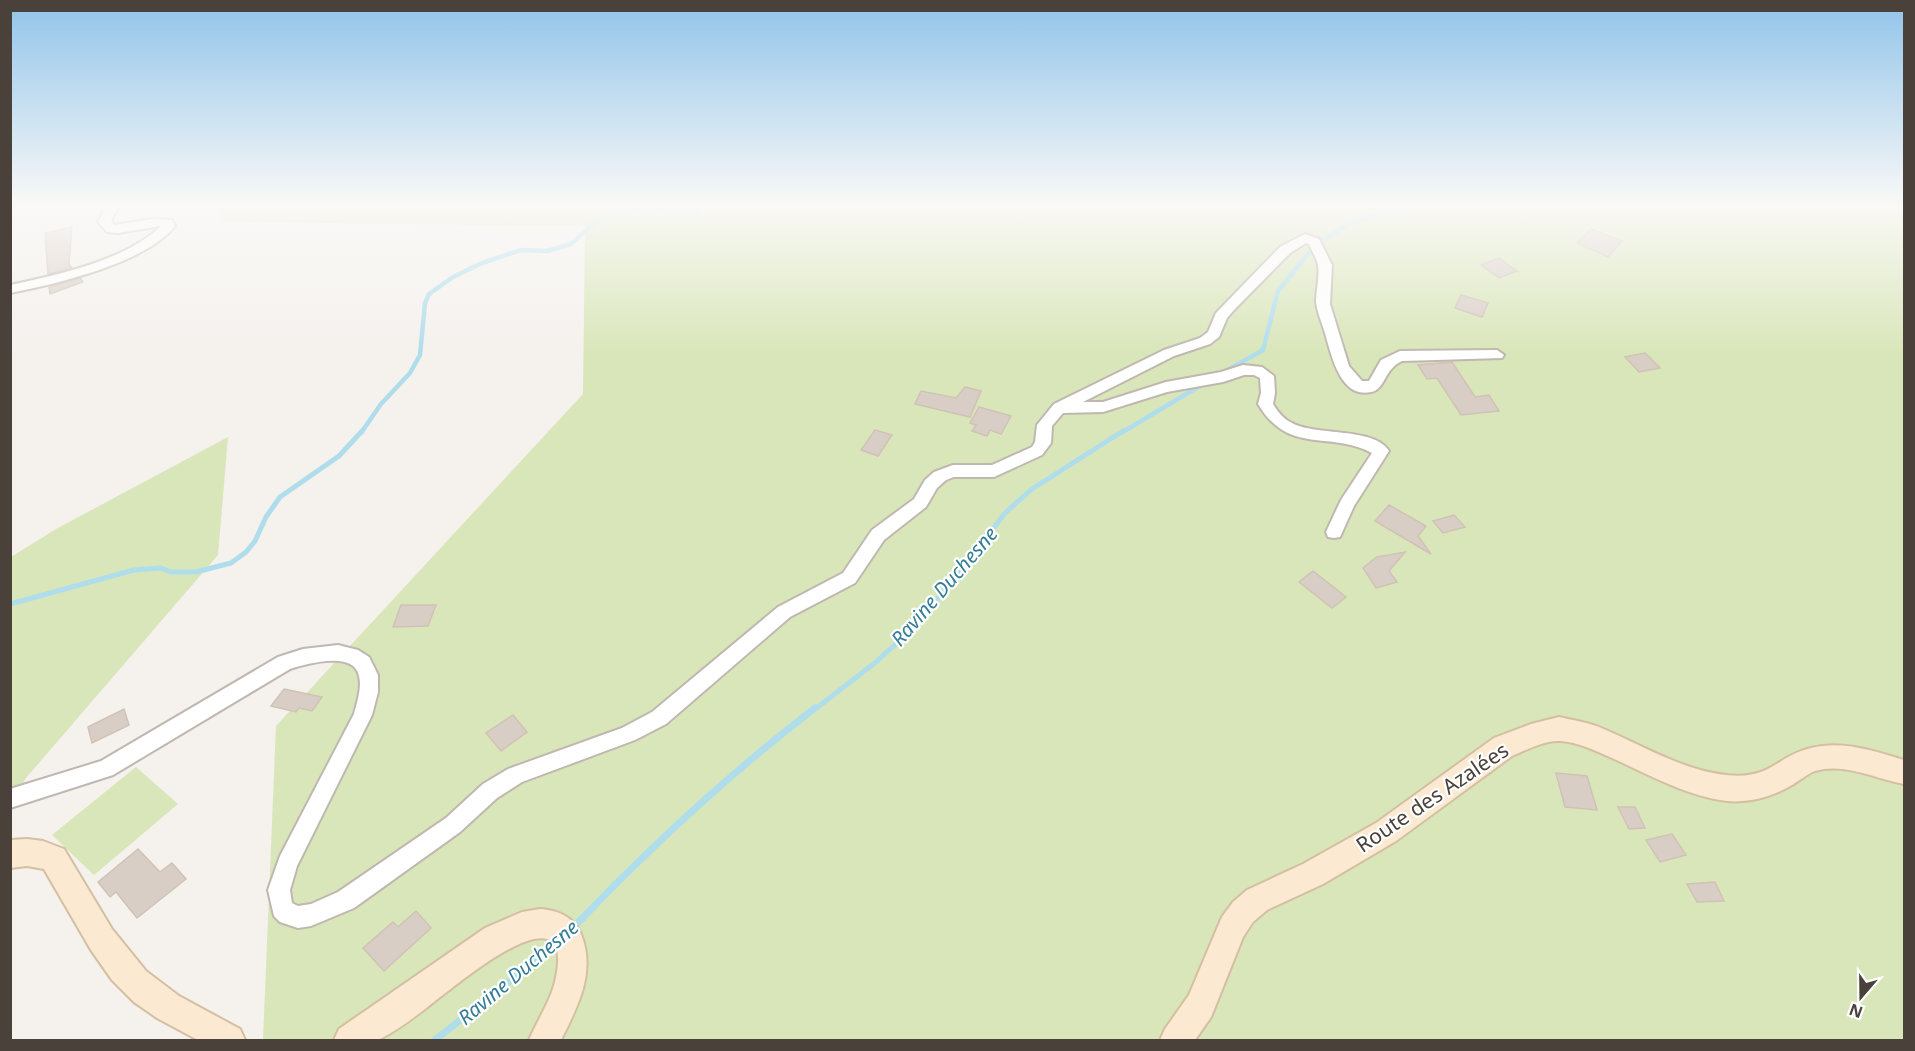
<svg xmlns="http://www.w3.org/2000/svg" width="1915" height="1051" viewBox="0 0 1915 1051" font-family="'Noto Sans',sans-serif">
<rect width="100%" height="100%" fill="#f5f1ed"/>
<g fill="#d9e6b9">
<path d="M 215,207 L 1904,207 L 1904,1040 L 263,1040 L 276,726 L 583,394 L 585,226 L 225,222 Z"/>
<path d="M 228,437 L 218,555 L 26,778 L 11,803 L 11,557 L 56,529 Z"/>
<path d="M 136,767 L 178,804 L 94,875 L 52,835 Z"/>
</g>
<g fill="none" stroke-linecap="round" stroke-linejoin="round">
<g stroke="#afddec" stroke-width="4.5">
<path d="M 1224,372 L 1263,350 L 1278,291 L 1315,245 L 1349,224 L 1398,207"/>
<path d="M 361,433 L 381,404 L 410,373 L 420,355 L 425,303 L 429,294 L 453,277 L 482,263 L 521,250 L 547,251 L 571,244 L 594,223 L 616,213 L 645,207 L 691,215 L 701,207"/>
<path d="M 1121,433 L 1203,384"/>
</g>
<g stroke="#afddec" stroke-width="5">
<path d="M 10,604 L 134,570 L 161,568 L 171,572 L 196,572 L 231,563 L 246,552 L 255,541 L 266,517 L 280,497 L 339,456 L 362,431"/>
<path d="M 814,710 L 876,662 L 914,627 L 965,566 L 1005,513 L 1032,489 L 1123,431"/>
</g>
<g stroke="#afddec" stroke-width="7">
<path d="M 572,929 C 648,849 728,775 815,708"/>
<path d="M 435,1040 L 559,942"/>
</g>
</g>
<g fill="#d9cec6" stroke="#d0c2b6" stroke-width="1.5">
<path d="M 72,227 L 69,264 L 72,268 L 48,274 L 45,233 Z"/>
<path d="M 1591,229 L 1622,241 L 1608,257 L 1577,243 Z"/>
<path d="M 1499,258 L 1517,271 L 1499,278 L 1481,265 Z"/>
<path d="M 80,278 L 83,282 L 50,294 L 49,287 Z"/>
<path d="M 1461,295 L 1488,303 L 1482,317 L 1455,308 Z"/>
<path d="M 1645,353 L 1660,368 L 1639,372 L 1625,357 Z"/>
<path d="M 1452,362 L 1475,397 L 1489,395 L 1499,411 L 1461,415 L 1437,378 L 1427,379 L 1418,365 Z"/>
<path d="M 965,387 L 981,391 L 970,417 L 915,404 L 921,391 L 956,398 Z"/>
<path d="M 979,407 L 1011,416 L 1001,434 L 990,430 L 987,436 L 972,431 L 976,425 L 970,423 Z"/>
<path d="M 875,430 L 892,435 L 878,456 L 861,450 Z"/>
<path d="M 1389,505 L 1426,526 L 1418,536 L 1431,554 L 1375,521 Z"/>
<path d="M 1454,515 L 1465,527 L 1443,533 L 1433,521 Z"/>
<path d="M 1405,552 L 1389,571 L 1397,582 L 1376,588 L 1363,568 L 1377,557 Z"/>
<path d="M 1313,571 L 1346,597 L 1332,608 L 1299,582 Z"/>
<path d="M 401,605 L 436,605 L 428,626 L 393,627 Z"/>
<path d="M 284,689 L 322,697 L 312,711 L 299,708 L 296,712 L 271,706 Z"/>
<path d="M 124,709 L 129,725 L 92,743 L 88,727 Z"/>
<path d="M 513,715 L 527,732 L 501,751 L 486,733 Z"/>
<path d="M 1556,773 L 1587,776 L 1597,810 L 1565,807 Z"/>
<path d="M 1618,807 L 1635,807 L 1645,828 L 1629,829 Z"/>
<path d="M 1672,834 L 1686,855 L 1660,862 L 1646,840 Z"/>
<path d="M 138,849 L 160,872 L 172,863 L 186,879 L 137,918 L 116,892 L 110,897 L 98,882 Z"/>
<path d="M 1715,882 L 1724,901 L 1697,902 L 1687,884 Z"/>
<path d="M 416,911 L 431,928 L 384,971 L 363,948 L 393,922 L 398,927 Z"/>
</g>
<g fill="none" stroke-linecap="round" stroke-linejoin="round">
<defs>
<g id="minor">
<path d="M 106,207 L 118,207 L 111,221 L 114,225 L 153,219 L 172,220 L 175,226 C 146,263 56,284 10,293 L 10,285 C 58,275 126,260 161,226 L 118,233 L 107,232 L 98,222 Z"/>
<path d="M 1305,234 L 1319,239 L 1332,265 L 1330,304 L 1349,366 L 1362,381 L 1369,381 L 1381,360 L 1400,351 L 1497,350 L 1504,355 L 1502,358 L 1402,361 C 1384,369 1385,390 1371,392 C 1340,399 1331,354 1325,333 C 1322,323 1317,312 1316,302 C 1316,290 1320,277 1318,265 C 1317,259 1312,251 1309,244 L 1306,243 L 1290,253 L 1234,310 L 1227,318 L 1219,337 L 1210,344 L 1174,356 L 1083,402 L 1103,402 L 1166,382 L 1221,372 L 1243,365 L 1262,367 L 1274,376 L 1275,393 L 1273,404 C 1278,412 1283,419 1292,423 C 1315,436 1375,427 1389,451 L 1354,506 L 1340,537 L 1334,538 L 1328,537 L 1326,532 L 1341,500 L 1372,453 C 1328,430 1289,456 1258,404 L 1261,393 L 1260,378 L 1254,375 L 1244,375 L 1223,382 L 1167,392 L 1103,412 L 1063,413 L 1052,426 L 1051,443 L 1042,455 L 994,477 L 954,477 L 946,480 L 937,488 L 926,507 L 884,540 L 855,583 L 790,617 L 666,724 L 635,740 L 522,782 L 497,798 L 460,832 L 354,908 L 311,926 L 298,928 L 280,922 L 274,916 L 268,890 L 280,856 L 354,714 C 357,702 362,688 359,676 C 354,650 306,664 290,669 L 113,775 L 10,808 L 10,789 L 101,761 L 278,657 L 303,649 L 338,645 L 358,650 L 369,657 L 378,675 L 378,692 L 372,715 L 297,866 L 290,890 L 292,903 L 298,906 L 311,904 L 338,892 L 446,818 L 483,784 L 508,769 L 622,728 L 652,712 L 778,607 L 843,573 L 872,530 L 914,499 L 925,480 L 934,472 L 953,465 L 992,465 L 1032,447 L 1035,442 L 1037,425 L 1054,404 L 1164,350 L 1200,338 L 1208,332 L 1216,313 L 1280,247 Z"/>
</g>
<g id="secondary">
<path d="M 1559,717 C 1572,720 1586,722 1599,727 C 1640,744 1681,770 1726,775 C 1772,780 1776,756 1811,748 C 1842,740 1874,751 1904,760 L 1904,784 C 1877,779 1844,762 1815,771 C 1807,774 1799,781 1792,785 C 1772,797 1750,803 1727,801 C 1686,796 1648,774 1612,758 C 1596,751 1578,742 1560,741 C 1545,740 1526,750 1512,756 L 1396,841 L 1323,884 L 1267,910 L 1253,922 L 1243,937 L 1211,1017 L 1195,1040 L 1160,1040 L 1165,1029 L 1189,995 L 1222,917 L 1233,902 L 1247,890 L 1303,864 L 1376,823 L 1494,738 L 1531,724 Z"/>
<path d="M 27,839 L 43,841 L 64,849 L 112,929 L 146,971 L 179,996 L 240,1029 L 245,1040 L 198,1040 L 157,1018 L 134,1002 L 112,980 L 91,950 L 44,869 L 27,866 L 10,868 L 10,840 Z"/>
<path d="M 540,909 C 557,910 574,917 581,934 C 596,972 578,1006 561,1040 L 529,1040 C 538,1019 552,999 556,977 C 574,890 470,974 448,991 C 427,1007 404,1027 380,1039 C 369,1045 347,1040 334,1040 L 339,1029 L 485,928 L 522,912 Z"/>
</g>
</defs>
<use href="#minor" stroke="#c0b8b0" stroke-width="4"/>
<use href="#secondary" stroke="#d4bfa2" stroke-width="4"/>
<use href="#minor" fill="#fff" fill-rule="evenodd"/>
<use href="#secondary" fill="#fbead1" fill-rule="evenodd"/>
</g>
<linearGradient id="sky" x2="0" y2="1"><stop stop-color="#91c4ea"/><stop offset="0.58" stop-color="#faf9f7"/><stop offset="1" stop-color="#faf9f7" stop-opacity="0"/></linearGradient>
<rect width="1915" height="354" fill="url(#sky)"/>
<g text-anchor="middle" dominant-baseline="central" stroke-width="4.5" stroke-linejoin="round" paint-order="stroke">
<g font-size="20" font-style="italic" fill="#347d97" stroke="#fff">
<text transform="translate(944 586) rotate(-49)">Ravine Duchesne</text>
<text transform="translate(518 972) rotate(-40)">Ravine Duchesne</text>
</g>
<g font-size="21" fill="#49413a" stroke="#fff">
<text transform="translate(1432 797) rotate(-34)">Route des Azalées</text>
</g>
</g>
<rect width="1915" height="1051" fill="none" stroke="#49413a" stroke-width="24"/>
<g transform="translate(1861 997) rotate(200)" stroke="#ffffff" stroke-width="4.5" paint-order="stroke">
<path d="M0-4.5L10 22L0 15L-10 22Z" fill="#49413a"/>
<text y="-9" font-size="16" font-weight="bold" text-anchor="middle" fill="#49413a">N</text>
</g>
</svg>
